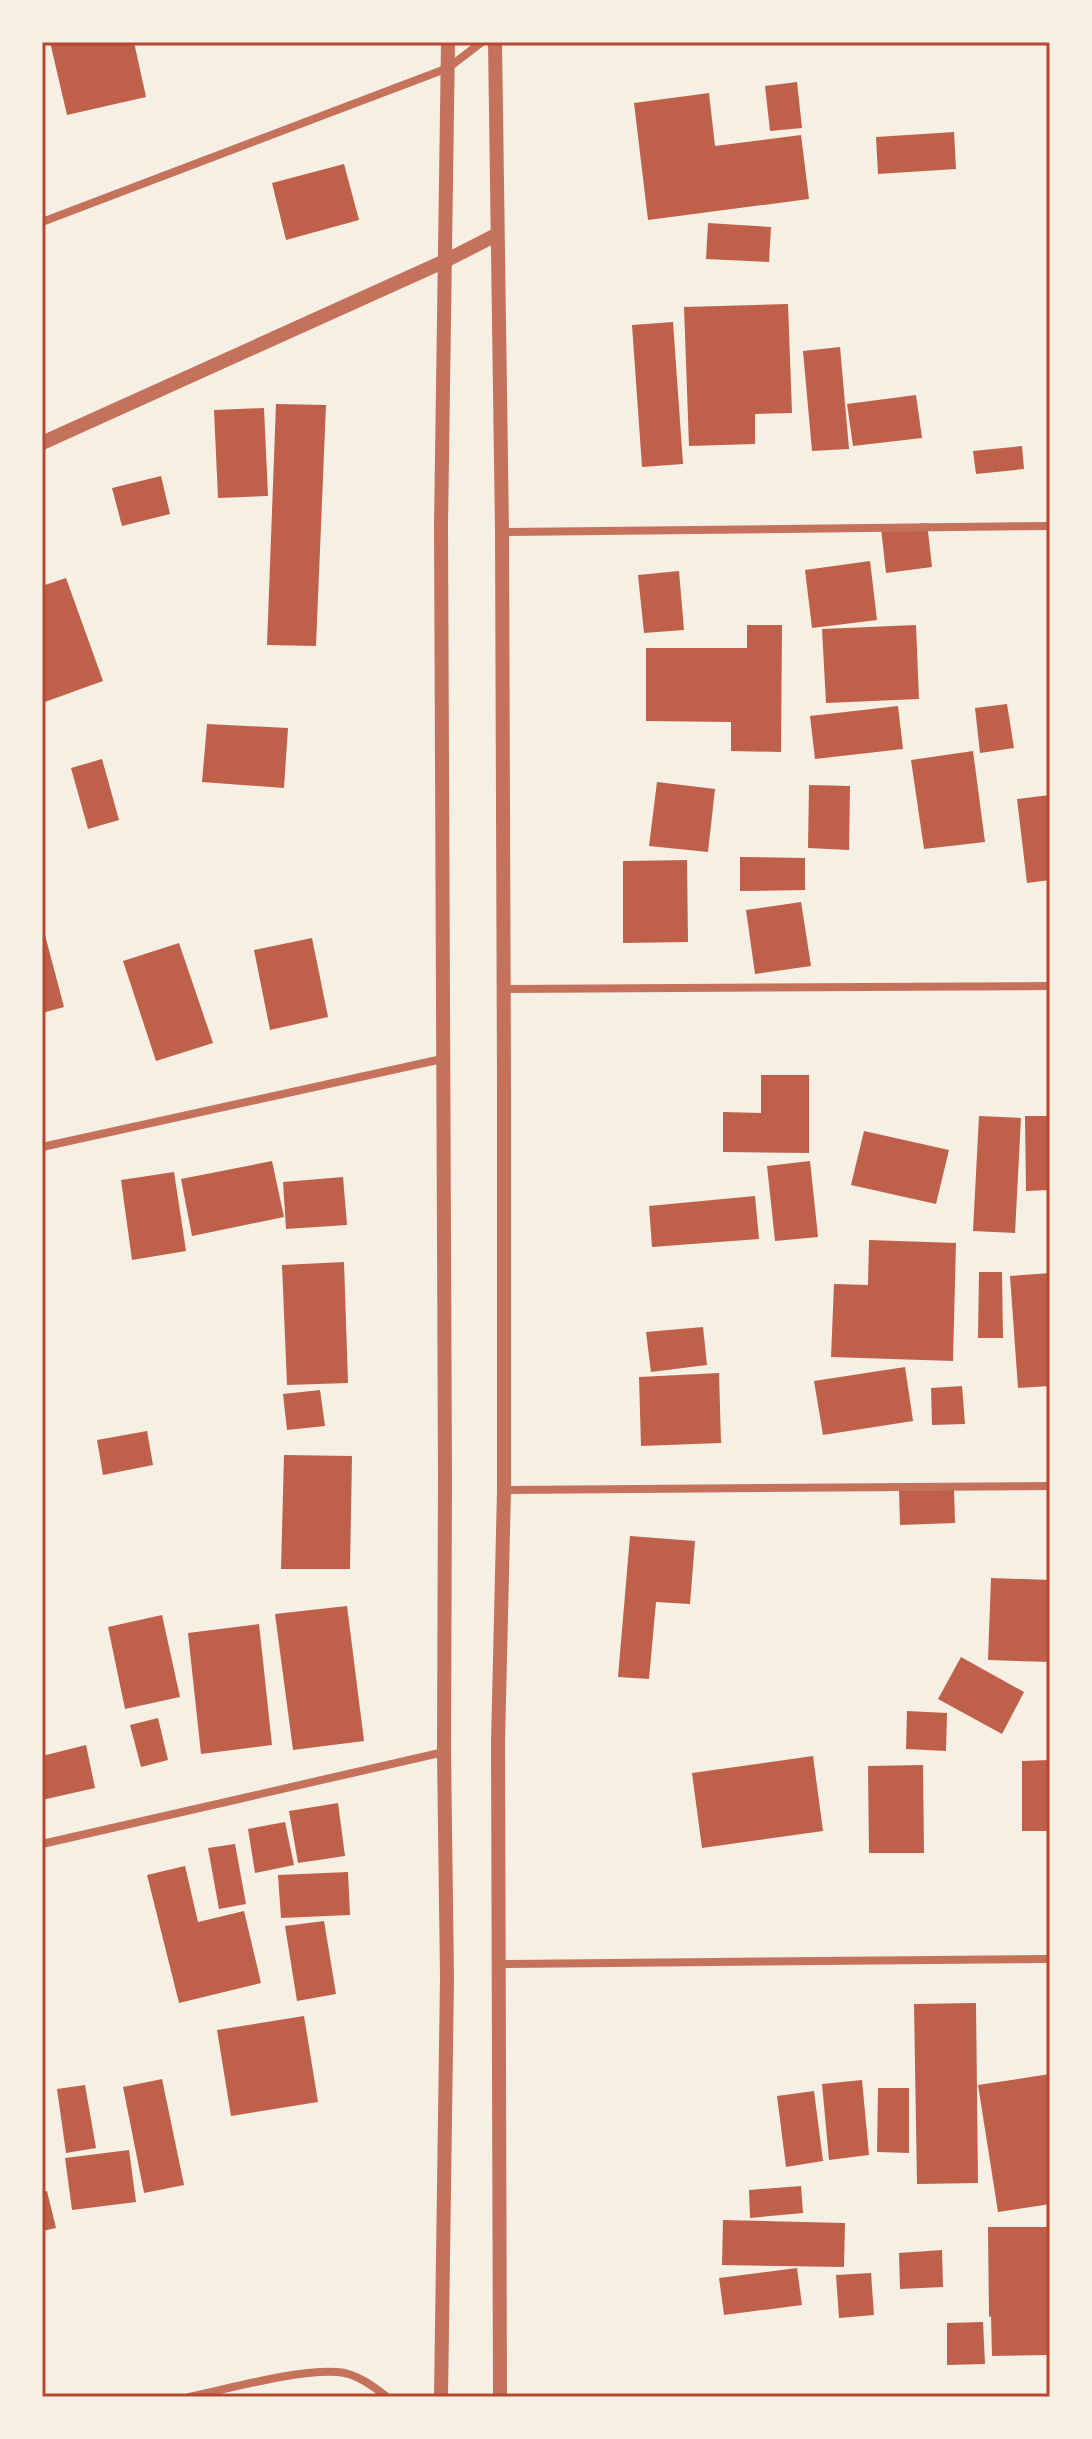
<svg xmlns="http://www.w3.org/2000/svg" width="1092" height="2439" viewBox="0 0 1092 2439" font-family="Manrope,sans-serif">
<rect width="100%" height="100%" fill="#f6efe4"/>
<g fill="#bf614a">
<path d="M 50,42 L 134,42 L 146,97 L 67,115 Z"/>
<path d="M 797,82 L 802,128 L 770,131 L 765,86 Z"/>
<path d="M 709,93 L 715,146 L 801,135 L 809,199 L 648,220 L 634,103 Z"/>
<path d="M 954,132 L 956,169 L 878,174 L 876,137 Z"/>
<path d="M 344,164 L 359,220 L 286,240 L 272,183 Z"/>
<path d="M 708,223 L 771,227 L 769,262 L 706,259 Z"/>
<path d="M 788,304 L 792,413 L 755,414 L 755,444 L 689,446 L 684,307 Z"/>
<path d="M 673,322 L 683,464 L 642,467 L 632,325 Z"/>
<path d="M 840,347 L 849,449 L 812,451 L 803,351 Z"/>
<path d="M 916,395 L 922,438 L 853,446 L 847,404 Z"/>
<path d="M 276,404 L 326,405 L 316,646 L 267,645 Z"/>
<path d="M 264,408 L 268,496 L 218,498 L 214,410 Z"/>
<path d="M 1022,446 L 1024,469 L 976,474 L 973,451 Z"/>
<path d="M 161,476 L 170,514 L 122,526 L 112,488 Z"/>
<path d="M 927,523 L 932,567 L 886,573 L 881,528 Z"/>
<path d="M 870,561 L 877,620 L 812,628 L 805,570 Z"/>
<path d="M 679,571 L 684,630 L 644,633 L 638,575 Z"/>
<path d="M 66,578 L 103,681 L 42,703 L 42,586 Z"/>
<path d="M 747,625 L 782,625 L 781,752 L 731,751 L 731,722 L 646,721 L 646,648 L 747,648 Z"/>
<path d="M 916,625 L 919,699 L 826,703 L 822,629 Z"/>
<path d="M 1007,704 L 1014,748 L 980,753 L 975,708 Z"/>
<path d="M 898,706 L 903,749 L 815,759 L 810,716 Z"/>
<path d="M 207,724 L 288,728 L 284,788 L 202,782 Z"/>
<path d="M 973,751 L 985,842 L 924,849 L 911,760 Z"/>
<path d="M 102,759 L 119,820 L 88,829 L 71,768 Z"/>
<path d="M 657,782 L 715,789 L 708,852 L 649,846 Z"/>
<path d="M 809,785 L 850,786 L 849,850 L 808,848 Z"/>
<path d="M 1050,795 L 1050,880 L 1027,883 L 1017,799 Z"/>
<path d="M 740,857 L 805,858 L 805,890 L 740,891 Z"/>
<path d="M 687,860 L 688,942 L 623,943 L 623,861 Z"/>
<path d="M 801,902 L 811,966 L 755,974 L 746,910 Z"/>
<path d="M 42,935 L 45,935 L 64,1007 L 42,1013 Z"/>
<path d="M 312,938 L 328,1017 L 270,1030 L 254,950 Z"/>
<path d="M 179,943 L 213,1043 L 156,1061 L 123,961 Z"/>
<path d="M 761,1075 L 809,1075 L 809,1153 L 723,1152 L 723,1112 L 761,1113 Z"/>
<path d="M 979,1116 L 1021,1118 L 1015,1233 L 973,1231 Z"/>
<path d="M 1025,1116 L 1050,1116 L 1050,1190 L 1026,1191 Z"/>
<path d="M 864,1131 L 949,1150 L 936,1204 L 851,1185 Z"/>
<path d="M 272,1161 L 284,1217 L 192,1236 L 181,1179 Z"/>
<path d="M 810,1161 L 818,1237 L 775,1241 L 767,1166 Z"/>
<path d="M 174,1172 L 186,1251 L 132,1260 L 121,1180 Z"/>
<path d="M 343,1177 L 347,1225 L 286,1229 L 283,1182 Z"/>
<path d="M 755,1196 L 759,1239 L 652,1247 L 649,1206 Z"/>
<path d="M 869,1240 L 956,1243 L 953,1361 L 831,1357 L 834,1284 L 868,1285 Z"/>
<path d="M 344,1262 L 348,1383 L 287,1385 L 282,1265 Z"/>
<path d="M 979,1272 L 1002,1272 L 1003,1338 L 978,1338 Z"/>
<path d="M 1050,1273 L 1050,1386 L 1018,1388 L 1010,1276 Z"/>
<path d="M 703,1327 L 707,1365 L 651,1372 L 646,1332 Z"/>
<path d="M 905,1367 L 913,1421 L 823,1435 L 814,1381 Z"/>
<path d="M 719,1373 L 721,1443 L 641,1446 L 639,1377 Z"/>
<path d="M 962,1386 L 965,1424 L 932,1425 L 931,1388 Z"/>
<path d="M 320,1390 L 325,1426 L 287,1430 L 283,1394 Z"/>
<path d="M 147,1431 L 153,1465 L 103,1475 L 97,1440 Z"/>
<path d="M 284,1455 L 352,1456 L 350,1569 L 281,1569 Z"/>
<path d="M 954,1488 L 955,1523 L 900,1525 L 899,1490 Z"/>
<path d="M 630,1536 L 695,1541 L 690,1604 L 656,1602 L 649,1679 L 618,1677 Z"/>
<path d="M 991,1578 L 1050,1580 L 1050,1662 L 988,1660 Z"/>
<path d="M 347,1606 L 364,1741 L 293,1750 L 275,1614 Z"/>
<path d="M 162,1615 L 180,1697 L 125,1709 L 108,1627 Z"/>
<path d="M 259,1624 L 272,1745 L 201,1754 L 188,1633 Z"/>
<path d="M 961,1657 L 1024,1692 L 1002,1734 L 938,1699 Z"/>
<path d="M 907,1711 L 947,1713 L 946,1751 L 906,1749 Z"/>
<path d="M 158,1718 L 168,1760 L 141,1767 L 130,1725 Z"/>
<path d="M 86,1745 L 95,1788 L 42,1800 L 42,1756 Z"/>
<path d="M 813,1756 L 823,1831 L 702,1848 L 692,1773 Z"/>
<path d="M 1050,1760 L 1050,1831 L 1022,1831 L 1022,1761 Z"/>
<path d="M 923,1765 L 924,1853 L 869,1853 L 868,1766 Z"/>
<path d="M 338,1803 L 345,1856 L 298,1863 L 289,1811 Z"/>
<path d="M 285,1822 L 294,1865 L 255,1873 L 248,1829 Z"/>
<path d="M 235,1844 L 246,1904 L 219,1909 L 208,1848 Z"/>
<path d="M 185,1866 L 198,1922 L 244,1911 L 261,1983 L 179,2003 L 147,1875 Z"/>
<path d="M 348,1872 L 350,1915 L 281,1918 L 278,1875 Z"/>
<path d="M 324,1921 L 336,1994 L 297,2001 L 285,1926 Z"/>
<path d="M 976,2003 L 978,2183 L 917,2184 L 914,2004 Z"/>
<path d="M 304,2016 L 318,2102 L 231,2116 L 217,2030 Z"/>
<path d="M 1050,2074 L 1050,2204 L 998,2212 L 978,2085 Z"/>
<path d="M 162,2079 L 184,2185 L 144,2193 L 123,2087 Z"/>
<path d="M 862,2080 L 869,2155 L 829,2160 L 822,2084 Z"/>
<path d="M 85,2085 L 96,2148 L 66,2153 L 57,2089 Z"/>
<path d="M 878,2088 L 909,2088 L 909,2153 L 877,2152 Z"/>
<path d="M 814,2091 L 823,2161 L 786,2167 L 777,2096 Z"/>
<path d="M 129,2150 L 136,2202 L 72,2210 L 65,2158 Z"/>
<path d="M 801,2186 L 803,2213 L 750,2218 L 749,2190 Z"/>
<path d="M 47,2191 L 56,2228 L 42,2231 L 42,2192 Z"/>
<path d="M 723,2220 L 845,2223 L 844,2267 L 722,2265 Z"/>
<path d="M 988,2227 L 1050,2227 L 1050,2355 L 992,2356 L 991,2316 L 989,2317 Z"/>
<path d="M 942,2250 L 943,2287 L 900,2289 L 899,2253 Z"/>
<path d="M 797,2268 L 802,2305 L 724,2315 L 719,2278 Z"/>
<path d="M 871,2273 L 874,2315 L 839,2318 L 836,2275 Z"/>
<path d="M 983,2322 L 985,2364 L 947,2365 L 947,2323 Z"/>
</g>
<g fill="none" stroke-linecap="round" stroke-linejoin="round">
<g stroke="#c5725c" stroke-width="8">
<path d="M 42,222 L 448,68 L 482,42"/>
<path d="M 502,532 L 1050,526"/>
<path d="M 503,989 L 1050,986"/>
<path d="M 42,1147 L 442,1059"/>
<path d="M 504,1490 L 1050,1486"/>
<path d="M 42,1844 L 444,1752"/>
<path d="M 500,1964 L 1050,1959"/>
<path d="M 189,2397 C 233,2388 293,2370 337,2372 C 356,2373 373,2386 387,2397"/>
</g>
<g stroke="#c5725c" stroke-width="14">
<path d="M 495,42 L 502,532 L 504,1082 L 504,1490 L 498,1742 L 500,2397"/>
<path d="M 42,443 L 445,261 L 496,235"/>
<path d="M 441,2397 L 447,1978 L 444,1752 L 445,1478 L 441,526 L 448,42"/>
</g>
</g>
<rect width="1092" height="2439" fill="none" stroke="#f6efe4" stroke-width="88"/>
<rect x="44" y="44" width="1004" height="2351" fill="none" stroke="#b5482f" stroke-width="3"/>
</svg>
